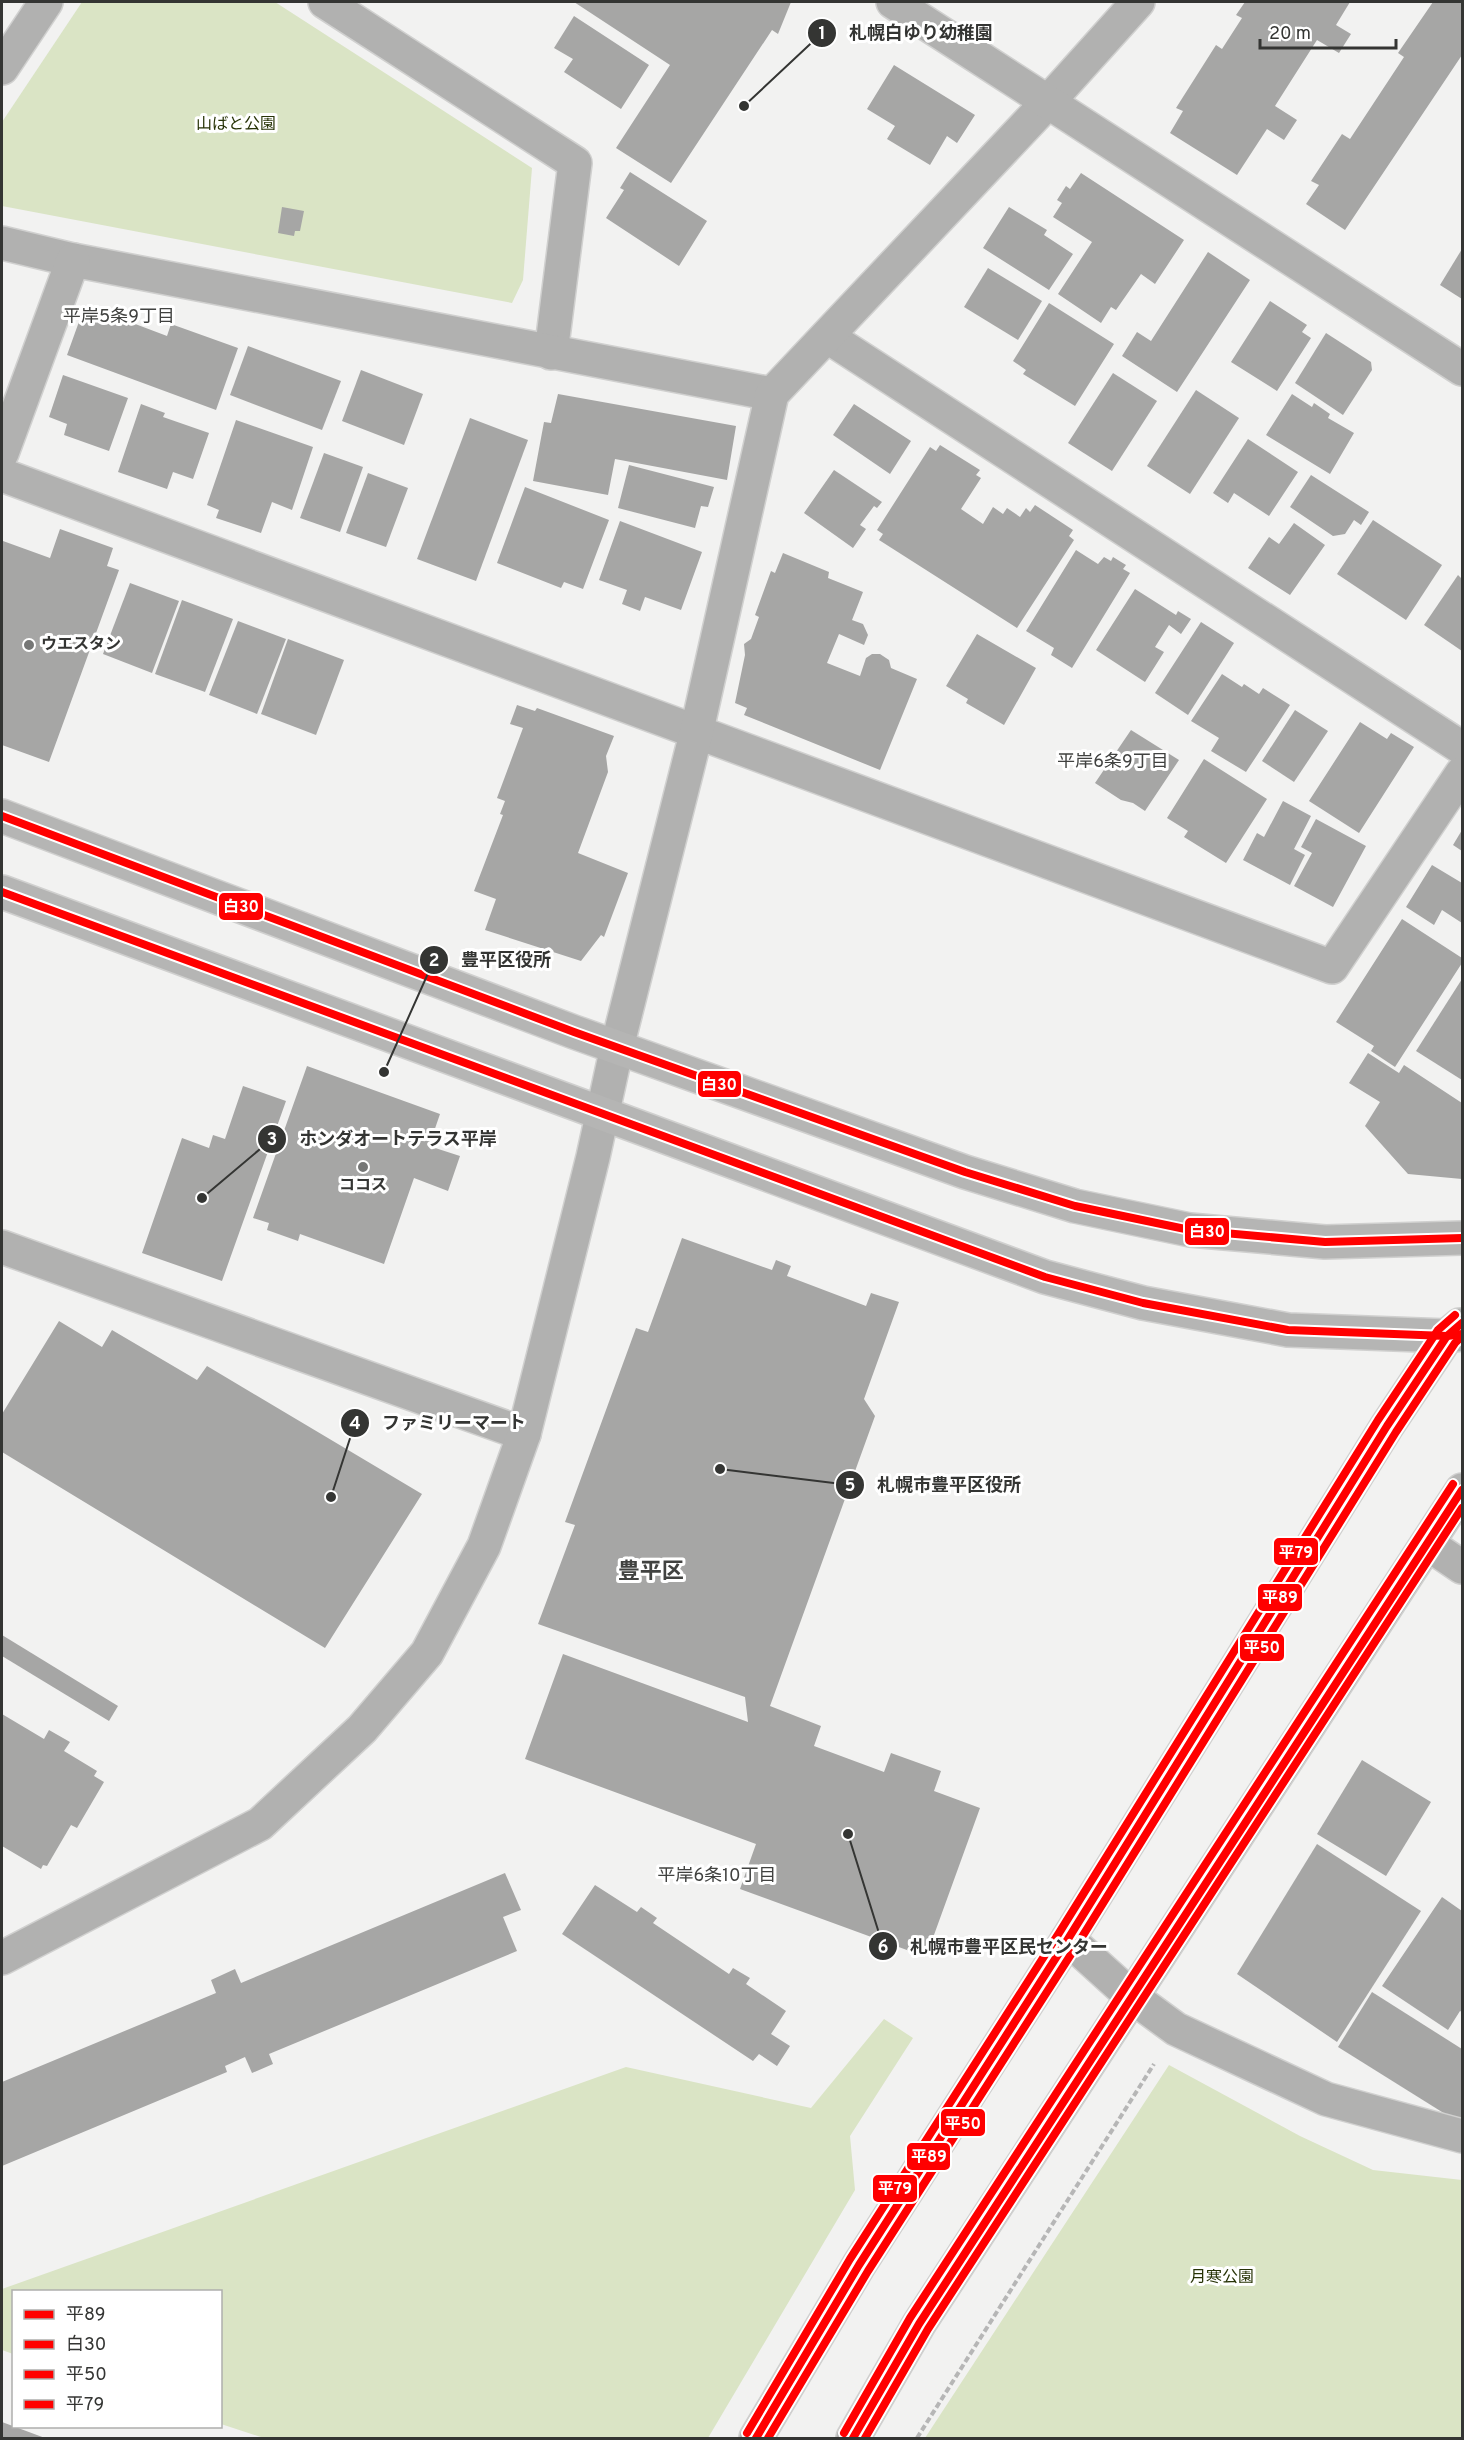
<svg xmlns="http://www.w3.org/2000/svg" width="1464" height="2440" viewBox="0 0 1464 2440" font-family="Overpass,'Noto Sans JP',sans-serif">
<rect width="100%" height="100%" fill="#f2f2f1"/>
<g fill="#dae4c5">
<path d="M 82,2 L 275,2 L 532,168 L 523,280 L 512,303 L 2,206 L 2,122 Z"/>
<path d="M 884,2019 L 913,2038 L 850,2136 L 855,2190 L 708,2438 L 264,2438 L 221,2424 L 220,2292 L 14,2292 L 13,2354 L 2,2350 L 2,2289 L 626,2067 L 811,2108 Z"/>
<path d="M 1169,2065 L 1300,2136 L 1373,2170 L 1462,2180 L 1462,2438 L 925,2438 Z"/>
</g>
<g fill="#a6a6a5">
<path d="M 574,2 L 791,2 L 778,34 L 772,30 L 671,183 L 616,148 L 670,65 Z"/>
<path d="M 1245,2 L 1350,2 L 1336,25 L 1351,34 L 1339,53 L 1317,40 L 1275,106 L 1297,120 L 1284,140 L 1267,129 L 1237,175 L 1170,133 L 1183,111 L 1176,108 L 1216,45 L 1222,49 L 1242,18 L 1236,15 Z"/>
<path d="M 1433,2 L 1462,2 L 1462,55 L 1345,230 L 1306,204 L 1319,185 L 1311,181 L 1342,134 L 1350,139 L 1404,57 L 1398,53 Z"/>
<path d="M 574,16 L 649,65 L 621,109 L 564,72 L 573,59 L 554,48 Z"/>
<path d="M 894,65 L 975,115 L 957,143 L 947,136 L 930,165 L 887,139 L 895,126 L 867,109 Z"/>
<path d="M 630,172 L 707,221 L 679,266 L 606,218 L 624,190 L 620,188 Z"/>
<path d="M 1081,173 L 1184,240 L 1155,284 L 1141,274 L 1116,310 L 1111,307 L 1101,323 L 1058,294 L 1092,242 L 1053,217 L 1062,203 L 1057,200 L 1066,186 L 1070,189 Z"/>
<path d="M 282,207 L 304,211 L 300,231 L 295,231 L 294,236 L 278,233 Z"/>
<path d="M 1009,207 L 1047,230 L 1044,235 L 1073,254 L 1049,290 L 983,248 Z"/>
<path d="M 1462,249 L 1462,299 L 1440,285 Z"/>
<path d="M 1208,252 L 1250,280 L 1177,392 L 1122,356 L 1137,332 L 1151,341 Z"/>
<path d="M 988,268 L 1042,301 L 1018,340 L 964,307 Z"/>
<path d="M 1270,301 L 1307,325 L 1302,332 L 1311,338 L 1277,391 L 1231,362 Z"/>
<path d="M 1049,303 L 1114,344 L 1075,406 L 1023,374 L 1026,370 L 1013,361 Z"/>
<path d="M 85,305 L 167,336 L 171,324 L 238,348 L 216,410 L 67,355 Z"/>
<path d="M 1326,333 L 1371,362 L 1372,370 L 1343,415 L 1295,383 Z"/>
<path d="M 248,346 L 341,381 L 322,430 L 230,395 Z"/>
<path d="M 361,370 L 423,394 L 404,445 L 342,421 Z"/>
<path d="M 1113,373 L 1157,401 L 1112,471 L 1068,443 Z"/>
<path d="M 63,375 L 128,398 L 109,451 L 64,435 L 67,424 L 49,417 Z"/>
<path d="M 1196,390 L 1239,418 L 1190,494 L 1147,466 Z"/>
<path d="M 558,394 L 736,426 L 727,480 L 615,459 L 608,495 L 533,481 L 544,422 L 551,423 Z"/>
<path d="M 1292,394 L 1312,407 L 1314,403 L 1330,414 L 1328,418 L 1354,433 L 1330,474 L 1266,435 Z"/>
<path d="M 141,404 L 165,413 L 163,417 L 209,433 L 193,479 L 173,472 L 167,489 L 118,472 Z"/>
<path d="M 854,404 L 911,441 L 890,474 L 833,435 Z"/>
<path d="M 470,418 L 528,440 L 476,581 L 417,559 Z"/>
<path d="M 236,420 L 313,447 L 292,510 L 272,502 L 261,533 L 216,518 L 219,510 L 207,505 Z"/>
<path d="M 1248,439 L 1298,472 L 1269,516 L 1234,493 L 1228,503 L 1213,493 Z"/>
<path d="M 940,445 L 980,470 L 976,475 L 981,478 L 961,509 L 983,524 L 993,507 L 1003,514 L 1007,508 L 1020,517 L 1026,508 L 1030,512 L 1035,505 L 1073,530 L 1069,536 L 1074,540 L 1017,628 L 879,540 L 883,534 L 877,530 L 930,447 L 936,451 Z"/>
<path d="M 324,453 L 363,467 L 340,532 L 300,518 Z"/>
<path d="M 629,465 L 714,487 L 708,507 L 701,506 L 695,528 L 618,508 Z"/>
<path d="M 834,470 L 882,502 L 877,508 L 874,506 L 860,525 L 866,529 L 853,548 L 804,513 Z"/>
<path d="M 368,473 L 408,488 L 386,547 L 346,533 Z"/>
<path d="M 1311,475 L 1369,512 L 1361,525 L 1354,520 L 1345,534 L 1333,536 L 1290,507 Z"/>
<path d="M 525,487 L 609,520 L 583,589 L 564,582 L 561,588 L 497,563 Z"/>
<path d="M 1373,520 L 1442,565 L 1406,620 L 1337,574 Z"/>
<path d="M 620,521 L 702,552 L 681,610 L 645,597 L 640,611 L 622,604 L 627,590 L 599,580 Z"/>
<path d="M 1294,523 L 1325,545 L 1290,595 L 1248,568 L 1269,537 L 1279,544 Z"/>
<path d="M 60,529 L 113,548 L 107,566 L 119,570 L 49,762 L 2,745 L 2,545 L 3,541 L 50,558 Z"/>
<path d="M 1076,550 L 1098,564 L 1104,557 L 1111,561 L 1113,557 L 1126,565 L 1123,569 L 1130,573 L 1072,668 L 1051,655 L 1054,648 L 1026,631 Z"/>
<path d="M 783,553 L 829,572 L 828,578 L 863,592 L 852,620 L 863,624 L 868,635 L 864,645 L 839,634 L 827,663 L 860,676 L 866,658 L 872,654 L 880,654 L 889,660 L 891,668 L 917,679 L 880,770 L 744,715 L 747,708 L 735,703 L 745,655 L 744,644 L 751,639 L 759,617 L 755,615 L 771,571 L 775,573 Z"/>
<path d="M 1458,575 L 1462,579 L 1462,651 L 1424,625 Z"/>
<path d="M 130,583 L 179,601 L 152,673 L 103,654 Z"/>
<path d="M 1135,589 L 1176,615 L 1178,611 L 1191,619 L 1181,634 L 1169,625 L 1155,647 L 1164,652 L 1145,682 L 1096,650 Z"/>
<path d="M 182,600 L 233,619 L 205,692 L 155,674 Z"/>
<path d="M 238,621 L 286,639 L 257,714 L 209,695 Z"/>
<path d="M 1201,622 L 1234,643 L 1188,715 L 1155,693 Z"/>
<path d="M 977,634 L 1036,668 L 1004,725 L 966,703 L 968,699 L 946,686 Z"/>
<path d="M 288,639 L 344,660 L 316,735 L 261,714 Z"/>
<path d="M 1222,674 L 1242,687 L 1244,684 L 1259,694 L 1263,688 L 1290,705 L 1246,772 L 1211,751 L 1219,738 L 1191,721 Z"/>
<path d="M 517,705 L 535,711 L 537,708 L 614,736 L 606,756 L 608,772 L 578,853 L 628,873 L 604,937 L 601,935 L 581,961 L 485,930 L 496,899 L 474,891 L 503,815 L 500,814 L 505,801 L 497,798 L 523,728 L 510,724 Z"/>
<path d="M 1295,710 L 1328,731 L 1294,782 L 1262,761 Z"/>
<path d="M 1360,722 L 1387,739 L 1391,733 L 1414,747 L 1359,833 L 1309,801 Z"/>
<path d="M 1131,730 L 1179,760 L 1145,811 L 1133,803 L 1121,800 L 1095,783 Z"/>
<path d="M 1204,759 L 1267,799 L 1226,863 L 1184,837 L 1188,831 L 1167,818 Z"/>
<path d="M 1283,801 L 1311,816 L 1294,849 L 1305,855 L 1290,885 L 1243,860 L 1257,833 L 1264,837 Z"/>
<path d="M 1316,819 L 1366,846 L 1333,907 L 1294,886 L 1312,853 L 1301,847 Z"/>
<path d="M 1462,830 L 1462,851 L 1453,845 Z"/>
<path d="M 1432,865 L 1462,883 L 1462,923 L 1442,910 L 1434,925 L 1406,907 Z"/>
<path d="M 1402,919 L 1462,958 L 1462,963 L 1395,1067 L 1371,1051 L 1374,1046 L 1336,1022 Z"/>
<path d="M 1462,979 L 1462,1080 L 1416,1051 Z"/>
<path d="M 1368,1053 L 1399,1073 L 1404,1065 L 1462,1103 L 1462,1179 L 1408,1174 L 1365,1126 L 1380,1102 L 1349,1083 Z"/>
<path d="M 307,1066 L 440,1114 L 429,1146 L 460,1156 L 448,1191 L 414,1178 L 384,1264 L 300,1234 L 298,1241 L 267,1230 L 269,1223 L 253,1218 Z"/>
<path d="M 243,1086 L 286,1101 L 222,1281 L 142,1253 L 182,1138 L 209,1148 L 213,1135 L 225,1139 Z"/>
<path d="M 682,1238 L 772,1270 L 776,1260 L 791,1266 L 787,1276 L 866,1306 L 871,1293 L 899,1302 L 864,1399 L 875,1416 L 770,1706 L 821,1726 L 814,1746 L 884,1772 L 891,1753 L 941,1771 L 934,1791 L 980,1808 L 926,1957 L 740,1889 L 756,1844 L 525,1759 L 563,1654 L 748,1722 L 745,1697 L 538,1624 L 575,1525 L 565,1522 L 636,1328 L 648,1332 Z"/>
<path d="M 59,1321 L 102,1347 L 112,1330 L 197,1380 L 207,1366 L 422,1494 L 325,1648 L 2,1452 L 2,1414 Z"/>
<path d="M 2,1635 L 118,1706 L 109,1721 L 2,1656 Z"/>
<path d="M 2,1714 L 44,1739 L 49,1730 L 70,1742 L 64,1751 L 97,1771 L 94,1776 L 104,1782 L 77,1828 L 71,1825 L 47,1866 L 43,1865 L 41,1869 L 2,1846 Z"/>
<path d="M 1362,1760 L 1431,1802 L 1386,1876 L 1317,1834 Z"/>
<path d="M 1317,1844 L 1421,1911 L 1337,2042 L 1237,1974 Z"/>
<path d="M 505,1873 L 521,1910 L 503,1917 L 517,1951 L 269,2054 L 273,2064 L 252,2073 L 245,2057 L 225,2066 L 227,2072 L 2,2166 L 2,2082 L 216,1993 L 211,1980 L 235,1969 L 241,1983 Z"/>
<path d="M 595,1885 L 637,1912 L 641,1907 L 657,1918 L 653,1923 L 729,1974 L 733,1968 L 750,1978 L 746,1984 L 786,2011 L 771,2034 L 790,2046 L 777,2066 L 759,2054 L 753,2061 L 562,1934 Z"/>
<path d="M 1442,1897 L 1462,1911 L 1462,2012 L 1460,2011 L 1448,2030 L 1382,1986 Z"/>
<path d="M 1372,1992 L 1462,2049 L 1462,2123 L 1458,2122 L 1338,2047 Z"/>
<path d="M 2,2422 L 45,2438 L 2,2438 Z"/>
</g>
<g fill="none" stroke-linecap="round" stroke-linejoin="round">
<defs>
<g id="minor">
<path d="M 325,2 L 575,163 L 551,353"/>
<path d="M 2,68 L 46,2"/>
<path d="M 2,243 L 73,260 L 772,394"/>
<path d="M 828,337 L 1462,748"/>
<path d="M 2,453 L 73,260"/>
<path d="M 2,475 L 1332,967 L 1462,773"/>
<path d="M 617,1047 L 696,734 L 772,394 L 1048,102 L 1138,2"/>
<path d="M 2,1247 L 524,1434"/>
<path d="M 1428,1544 L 1462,1567"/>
<path d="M 1068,1939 L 1131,1996 L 1176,2029 L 1326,2099 L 1462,2136"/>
</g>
<g id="tertiary">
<path d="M 893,2 L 1462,369"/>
<path d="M 2,1958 L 260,1824 L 362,1729 L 427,1653 L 484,1546 L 524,1434 L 593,1157 L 617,1047"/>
</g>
<g id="primary">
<path d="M 2,816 L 574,1032 L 965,1172 L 1075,1206 L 1190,1230 L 1325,1242 L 1462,1238"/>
<path d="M 2,892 L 1045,1277 L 1143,1303 L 1288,1330 L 1447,1336 L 1462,1334"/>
<path d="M 756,2438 L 859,2265 L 1068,1939 L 1387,1426 L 1447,1336 L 1460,1325"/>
<path d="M 853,2438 L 919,2324 L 1462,1490"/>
</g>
</defs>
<use href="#minor" stroke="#d0d0cf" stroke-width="36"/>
<use href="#tertiary" stroke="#d0d0cf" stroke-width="36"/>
<use href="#primary" stroke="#d0d0cf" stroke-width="36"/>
<path stroke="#b6b6b6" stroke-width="4" stroke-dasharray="6 3" stroke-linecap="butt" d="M 917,2438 L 1154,2064"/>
<use href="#minor" stroke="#b1b1b0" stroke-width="33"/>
<use href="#tertiary" stroke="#b1b1b0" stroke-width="33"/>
<use href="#primary" stroke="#b5b5b4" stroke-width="33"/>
<defs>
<g id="bus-1">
<path d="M 756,2438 L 859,2265 L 1068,1939 L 1387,1426 L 1447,1336 L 1462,1323"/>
<path d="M 853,2438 L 919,2324 L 1462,1490"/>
</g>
<g id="bus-2">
<path d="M 2,816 L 574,1032 L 965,1172 L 1075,1206 L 1190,1230 L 1325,1242 L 1462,1238"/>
<path d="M 2,892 L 1045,1277 L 1143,1303 L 1288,1330 L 1447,1336 L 1462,1334"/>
</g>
<g id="bus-3">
<path d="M 768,2438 L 868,2271 L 1077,1945 L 1396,1432 L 1455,1343 L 1462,1336"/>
<path d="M 865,2438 L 928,2329 L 1462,1508"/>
</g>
<g id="bus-4">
<path d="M 747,2433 L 850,2259 L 1059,1933 L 1378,1420 L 1438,1330 L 1455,1315"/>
<path d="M 844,2433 L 910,2318 L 1453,1484"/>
</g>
</defs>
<use href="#bus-1" stroke="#fff" stroke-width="12"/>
<use href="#bus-2" stroke="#fff" stroke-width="12"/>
<use href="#bus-3" stroke="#fff" stroke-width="12"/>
<use href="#bus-4" stroke="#fff" stroke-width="12"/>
<use href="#bus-1" stroke="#f00" stroke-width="8"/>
<use href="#bus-2" stroke="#f00" stroke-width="8"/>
<use href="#bus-3" stroke="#f00" stroke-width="8"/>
<use href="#bus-4" stroke="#f00" stroke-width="8"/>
</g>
<g fill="#767776" stroke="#fff" stroke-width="2">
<circle cx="29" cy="645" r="6"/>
<circle cx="363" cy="1167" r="6"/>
</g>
<g text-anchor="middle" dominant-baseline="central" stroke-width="6" stroke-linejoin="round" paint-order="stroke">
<g font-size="16" fill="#273306" stroke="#fff">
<text x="236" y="125">山ばと公園</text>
<text x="1222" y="2278">月寒公園</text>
</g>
<g font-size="16" font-weight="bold" fill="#343533" stroke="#fff" text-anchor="start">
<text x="41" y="645">ウエスタン</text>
<text x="363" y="1186" text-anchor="middle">ココス</text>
</g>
<g font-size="18" fill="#414240" stroke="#fff">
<text x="119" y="317">平岸5条9丁目</text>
<text x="1113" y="762">平岸6条9丁目</text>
<text x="717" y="1876">平岸6条10丁目</text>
</g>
<g font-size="22" font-weight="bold" fill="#414240" stroke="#fff">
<text x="651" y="1572">豊平区</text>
</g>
</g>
<path fill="none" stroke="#343533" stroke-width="2" d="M744 106L822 33M384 1072L434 960M202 1198L272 1139M331 1497L355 1423M720 1469L850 1485M848 1834L883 1946"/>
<g fill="#343533" stroke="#fff" stroke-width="2">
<circle cx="744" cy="106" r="6"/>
<circle cx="384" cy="1072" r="6"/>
<circle cx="202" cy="1198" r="6"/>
<circle cx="331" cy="1497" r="6"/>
<circle cx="720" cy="1469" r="6"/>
<circle cx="848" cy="1834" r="6"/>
<circle cx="822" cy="33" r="15"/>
<circle cx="434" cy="960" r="15"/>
<circle cx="272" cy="1139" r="15"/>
<circle cx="355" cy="1423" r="15"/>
<circle cx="850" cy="1485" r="15"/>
<circle cx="883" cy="1946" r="15"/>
</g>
<g font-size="18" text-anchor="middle" font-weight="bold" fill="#fff">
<text x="822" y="39">1</text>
<text x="434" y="966">2</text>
<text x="272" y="1145">3</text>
<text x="355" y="1429">4</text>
<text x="850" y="1491">5</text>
<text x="883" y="1953">6</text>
</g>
<g font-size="18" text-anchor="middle" font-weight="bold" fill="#343533" stroke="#fff" stroke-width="6" stroke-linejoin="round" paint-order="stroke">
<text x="921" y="39">札幌白ゆり幼稚園</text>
<text x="506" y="966">豊平区役所</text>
<text x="398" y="1145">ホンダオートテラス平岸</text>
<text x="454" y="1429">ファミリーマート</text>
<text x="949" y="1491">札幌市豊平区役所</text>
<text x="1009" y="1953">札幌市豊平区民センター</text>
</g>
<g stroke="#fff" stroke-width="2">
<rect x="218" y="892" width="46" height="29" rx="6" fill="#f00"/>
<rect x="697" y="1070" width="45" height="28" rx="6" fill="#f00"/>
<rect x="1184" y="1217" width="46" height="29" rx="6" fill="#f00"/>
<rect x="1273" y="1537" width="46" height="29" rx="6" fill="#f00"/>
<rect x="1257" y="1583" width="46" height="29" rx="6" fill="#f00"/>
<rect x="1239" y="1633" width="46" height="29" rx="6" fill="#f00"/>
<rect x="940" y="2108" width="46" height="29" rx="6" fill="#f00"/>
<rect x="906" y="2142" width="45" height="29" rx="6" fill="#f00"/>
<rect x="872" y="2174" width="46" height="29" rx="6" fill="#f00"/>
</g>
<g font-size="16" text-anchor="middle" font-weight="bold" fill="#fff">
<text x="241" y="912">白30</text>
<text x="719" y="1090">白30</text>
<text x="1207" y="1237">白30</text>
<text x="1296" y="1558">平79</text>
<text x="1280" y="1603">平89</text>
<text x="1262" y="1653">平50</text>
<text x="963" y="2129">平50</text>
<text x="929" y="2162">平89</text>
<text x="895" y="2194">平79</text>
</g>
<rect width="1464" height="2440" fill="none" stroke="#343533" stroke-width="6"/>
<rect x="12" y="2290" width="210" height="138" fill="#ffffff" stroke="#aeaead" stroke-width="1.5"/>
<rect x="24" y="2310" width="30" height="9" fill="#ff0000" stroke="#aeaead" stroke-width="1.5"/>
<text x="66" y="2320" font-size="18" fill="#343533">平89</text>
<rect x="24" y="2340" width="30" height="9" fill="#ff0000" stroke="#aeaead" stroke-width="1.5"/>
<text x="66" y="2350" font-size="18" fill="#343533">白30</text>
<rect x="24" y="2370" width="30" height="9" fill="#ff0000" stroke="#aeaead" stroke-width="1.5"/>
<text x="66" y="2380" font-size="18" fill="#343533">平50</text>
<rect x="24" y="2400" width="30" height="9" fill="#ff0000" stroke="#aeaead" stroke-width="1.5"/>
<text x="66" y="2410" font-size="18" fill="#343533">平79</text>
<path d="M1260 39v9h136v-9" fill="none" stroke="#343533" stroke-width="3"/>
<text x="1269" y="39" font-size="18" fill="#343533" stroke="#ffffff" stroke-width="4.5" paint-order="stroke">20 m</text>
</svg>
